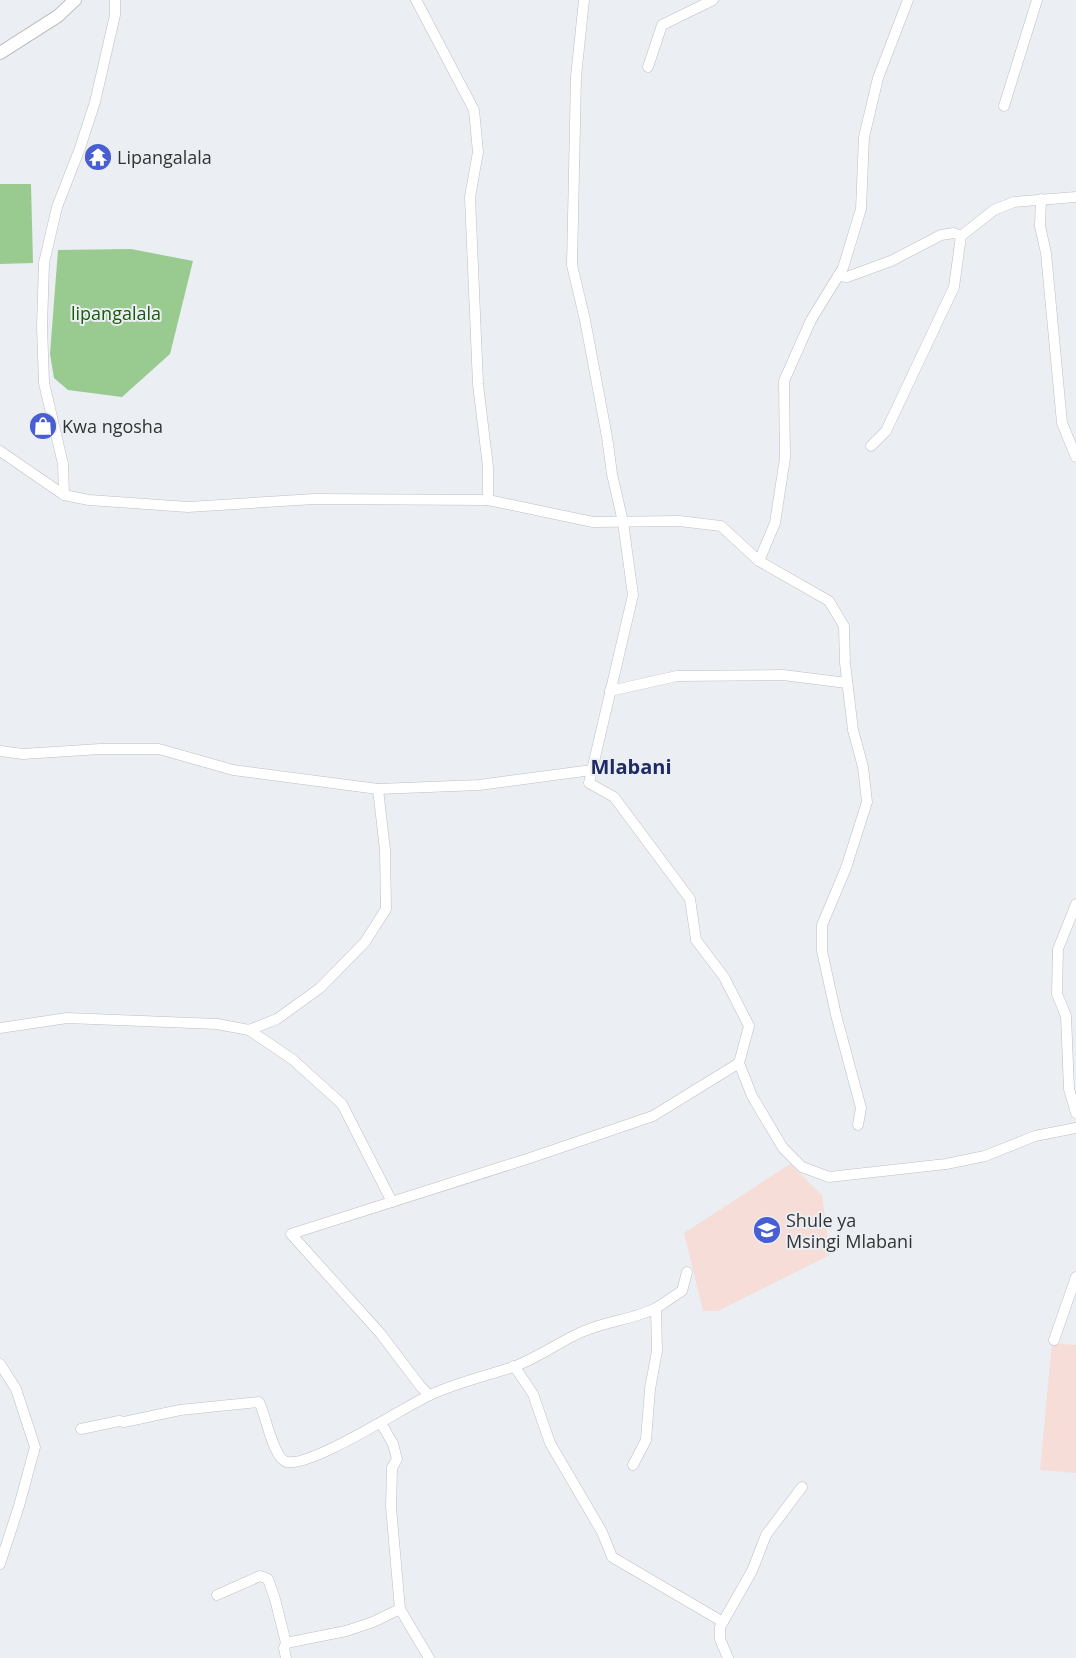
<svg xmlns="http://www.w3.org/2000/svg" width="1076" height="1658" viewBox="0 0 1076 1658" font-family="'Open Sans',sans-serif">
<rect width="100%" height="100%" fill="#ebeef2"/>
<g fill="#f7ddd8">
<path d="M 790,1164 L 822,1195 L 830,1255 L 718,1311 L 703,1311 L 684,1233 Z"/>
<path d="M 1052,1343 L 1076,1345 L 1076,1473 L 1040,1470 Z"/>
</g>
<g fill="#99cb90">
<path d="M 0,184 L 31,184 L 33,263 L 0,264 Z"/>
<path d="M 131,249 L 193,261 L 170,354 L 122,397 L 68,390 L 54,378 L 50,354 L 58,250 Z"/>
</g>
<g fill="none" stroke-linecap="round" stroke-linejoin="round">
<defs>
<g id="minor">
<path d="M 416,0 L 474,110 L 478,152 L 470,197 L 478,384 L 488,467 L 488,500"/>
<path d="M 584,0 L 576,77 L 572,265 L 585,320 L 607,437 L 612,474 L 623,522 L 633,595 L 589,783 L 614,797 L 690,899 L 696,940 L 724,977 L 749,1026 L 739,1063 L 752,1096 L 783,1148 L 802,1167 L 829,1177 L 946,1164 L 985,1156 L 1035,1136 L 1076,1128"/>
<path d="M 648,67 L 662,25 L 713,0"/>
<path d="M 1004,106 L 1037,0"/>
<path d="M 1041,199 L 1040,226 L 1046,253 L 1062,423 L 1076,457"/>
<path d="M 838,276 L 847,277 L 891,261 L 941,235 L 954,233 L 961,236"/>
<path d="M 871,446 L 886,431 L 954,287 L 961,236 L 994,210 L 1014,202 L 1076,197"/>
<path d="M 0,451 L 64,495 L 89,500 L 188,507 L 314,499 L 488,500 L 593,522 L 679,521 L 721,526 L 759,561 L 829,601 L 844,626 L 845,663 L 853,730 L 863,767 L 867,802 L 846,868 L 822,925 L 822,951 L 836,1015 L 861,1108 L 858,1125"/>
<path d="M 64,495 L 63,464 L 44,383 L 42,326 L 44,263 L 57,207 L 80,148 L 95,102 L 115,15 L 115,0"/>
<path d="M 759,561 L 775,523 L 785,458 L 784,381 L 811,320 L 843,268 L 861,209 L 864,137 L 878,78 L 908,0"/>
<path d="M 610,691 L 677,676 L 783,675 L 847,683"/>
<path d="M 0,751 L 23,754 L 100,749 L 159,749 L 233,770 L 378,789 L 479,785 L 592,770"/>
<path d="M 1076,904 L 1058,949 L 1057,994 L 1066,1016 L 1069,1089 L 1076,1113"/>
<path d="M 0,1028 L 67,1018 L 217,1024 L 249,1030 L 277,1019 L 320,988 L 365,942 L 386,909 L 385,850 L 378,789"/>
<path d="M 249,1030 L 292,1059 L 342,1104 L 392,1202"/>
<path d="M 1054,1340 L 1076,1277"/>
<path d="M 0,1364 L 16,1389 L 35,1447 L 19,1506 L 0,1564"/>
<path d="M 514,1366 L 533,1394 L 550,1443 L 602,1532 L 612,1557 L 723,1622"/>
<path d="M 429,1395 L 421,1387 L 380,1333 L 291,1234 L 530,1158 L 653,1116 L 739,1063"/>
<path d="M 381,1423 L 393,1444 L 397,1459 L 392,1468 L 391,1507 L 400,1609 L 429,1658"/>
<path d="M 81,1429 L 119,1421 L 124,1422 L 180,1410 L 259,1402 C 266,1415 273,1459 287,1462 C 312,1467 402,1408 430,1395 C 456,1383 485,1376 513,1367 C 538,1358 560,1341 584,1331 C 607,1321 635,1319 656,1308 C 665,1303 673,1296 682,1291 L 687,1272"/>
<path d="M 633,1465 L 646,1440 L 650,1389 L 657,1351 L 656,1308"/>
<path d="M 217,1595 L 260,1576 L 268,1579 L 275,1599 L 286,1643 L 284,1648 L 286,1658"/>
<path d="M 286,1643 L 346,1631 L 373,1622 L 400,1609"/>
<path d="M 728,1658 L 720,1639 L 720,1627 L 752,1571 L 766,1535 L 802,1487"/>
</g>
<path id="major" d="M 0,53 L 58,16 L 75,0"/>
</defs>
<use href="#minor" stroke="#bdbfc3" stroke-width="11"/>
<use href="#major" stroke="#bdbfc3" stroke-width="14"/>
<use href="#minor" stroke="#fff" stroke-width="10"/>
<use href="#major" stroke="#fff" stroke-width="12"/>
</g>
<defs>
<symbol id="temple-disc" viewBox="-11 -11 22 22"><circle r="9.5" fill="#485ed2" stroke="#ebeef2"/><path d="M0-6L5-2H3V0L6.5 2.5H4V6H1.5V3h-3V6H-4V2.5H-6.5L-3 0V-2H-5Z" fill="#fff"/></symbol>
<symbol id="shop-disc" viewBox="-11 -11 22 22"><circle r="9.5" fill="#485ed2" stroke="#ebeef2"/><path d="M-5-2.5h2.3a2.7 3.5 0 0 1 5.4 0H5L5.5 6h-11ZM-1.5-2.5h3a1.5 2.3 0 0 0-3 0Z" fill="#fff"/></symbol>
<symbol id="school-disc" viewBox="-11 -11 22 22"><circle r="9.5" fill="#485ed2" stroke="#ebeef2"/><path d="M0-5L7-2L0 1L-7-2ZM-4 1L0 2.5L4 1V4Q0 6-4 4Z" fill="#fff"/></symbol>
</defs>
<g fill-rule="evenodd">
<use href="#temple-disc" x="82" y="141" width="32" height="32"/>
<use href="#shop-disc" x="27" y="410" width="32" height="32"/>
<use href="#school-disc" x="751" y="1214" width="32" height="32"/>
</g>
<g text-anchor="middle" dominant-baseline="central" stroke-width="4" stroke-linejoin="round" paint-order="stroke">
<g font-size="18" fill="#323335" stroke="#ebeef2" text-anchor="start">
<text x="117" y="157">Lipangalala</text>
<text x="62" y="426">Kwa ngosha</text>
<text x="786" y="1220">Shule ya<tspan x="786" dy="21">Msingi Mlabani</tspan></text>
</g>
<g font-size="18" fill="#195b07" stroke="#ebeef2">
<text x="116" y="313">lipangalala</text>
</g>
<g font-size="20" font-weight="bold" fill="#202b63" stroke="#ebeef2">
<text x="631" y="766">Mlabani</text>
</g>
</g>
</svg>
